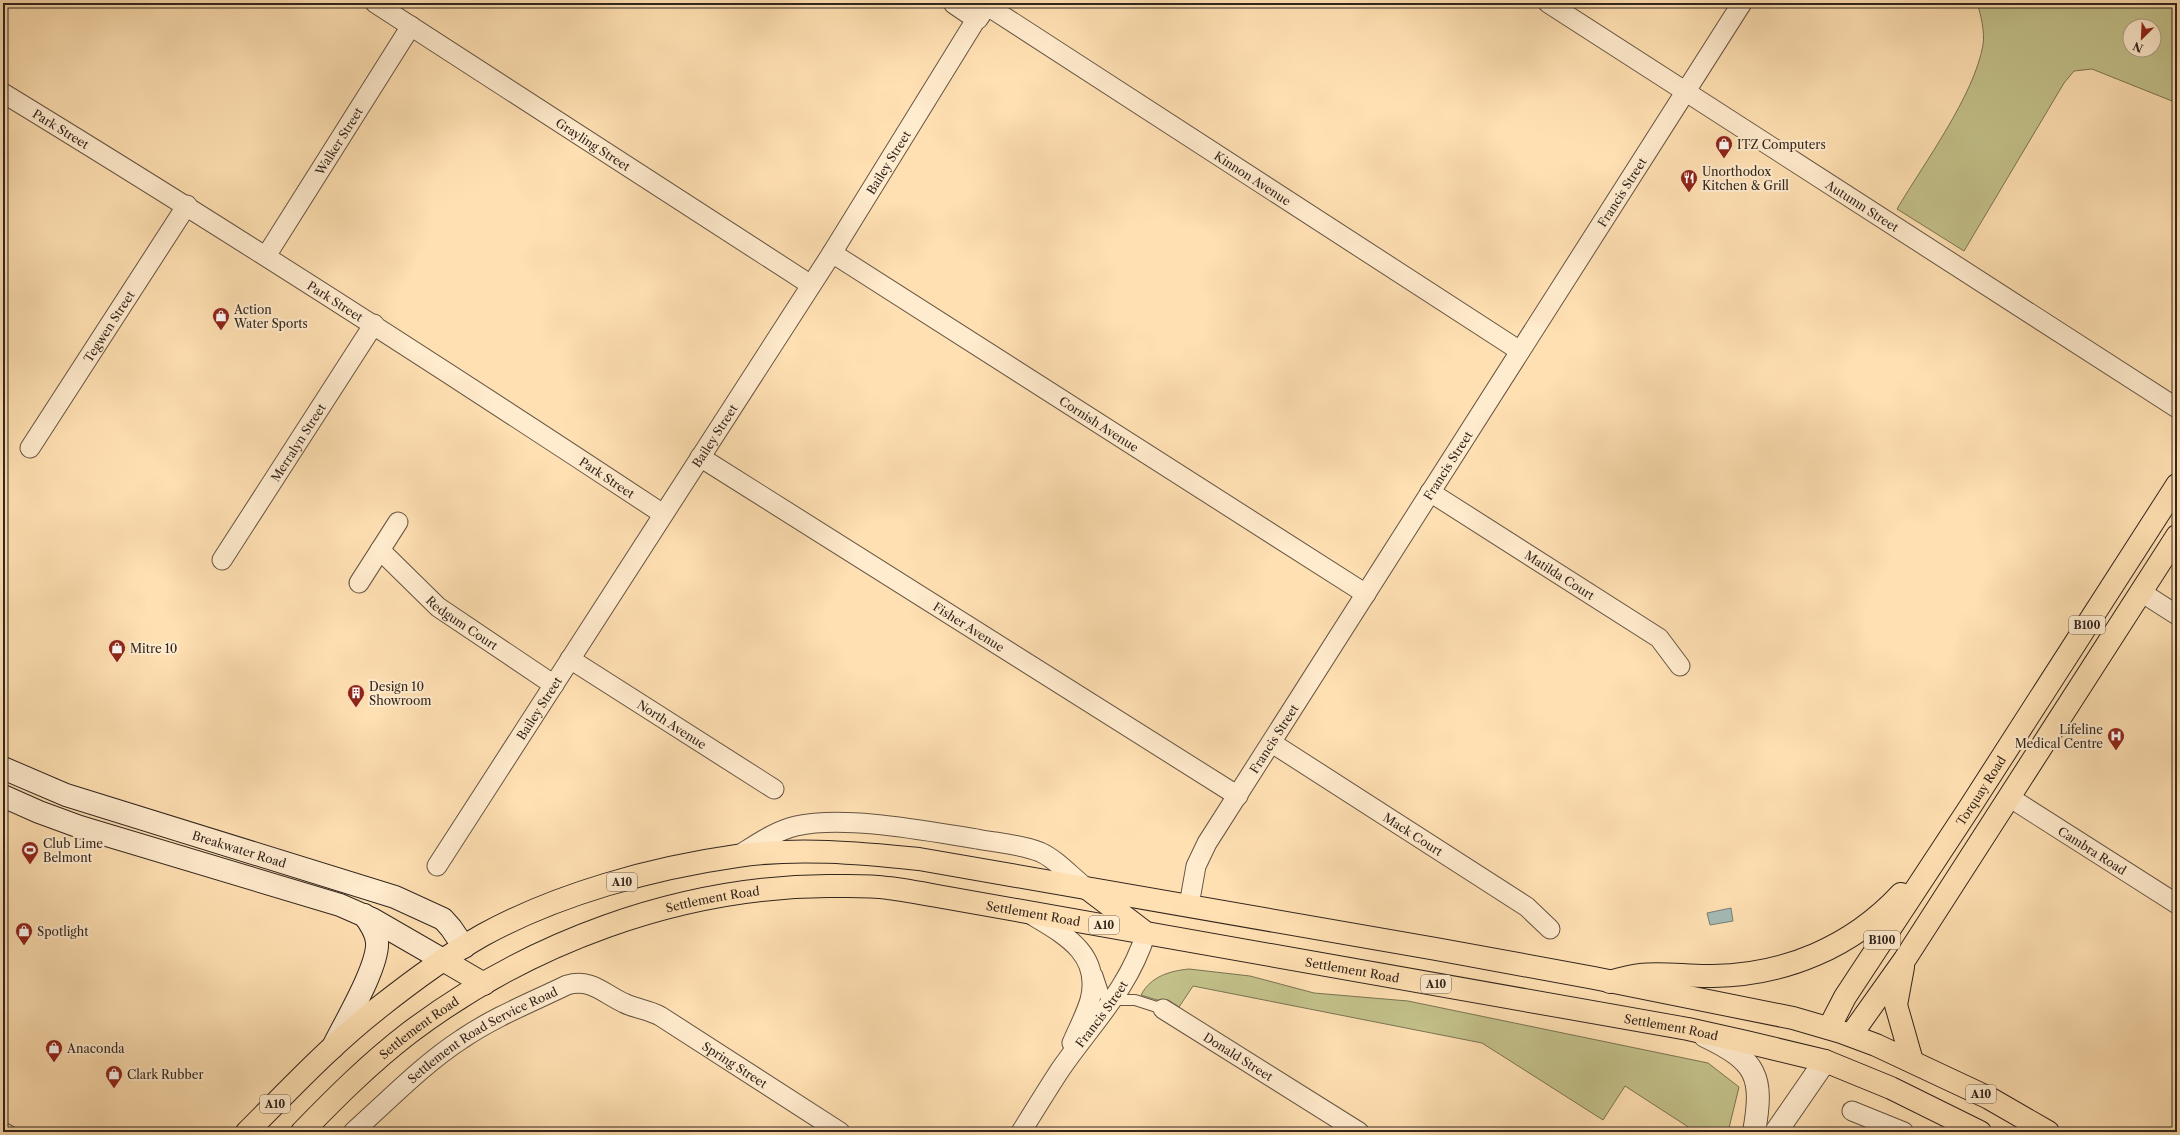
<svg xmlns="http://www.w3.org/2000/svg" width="2180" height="1135" viewBox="0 0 2180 1135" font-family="'Libre Caslon Text',serif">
<rect width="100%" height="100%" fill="#ffe0b2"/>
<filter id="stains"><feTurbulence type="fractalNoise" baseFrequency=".005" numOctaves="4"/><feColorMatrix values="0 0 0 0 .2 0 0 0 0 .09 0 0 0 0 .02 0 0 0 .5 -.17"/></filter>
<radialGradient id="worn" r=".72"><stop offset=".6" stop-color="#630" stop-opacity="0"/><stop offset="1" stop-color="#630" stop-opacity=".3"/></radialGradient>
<g fill="#c3c18a" stroke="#7a7354" fill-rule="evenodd">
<path d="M 1977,3 L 2177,3 L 2177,103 L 2092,69 L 2074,71 L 2064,83 L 1964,251 L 1897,209 C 1924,163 1974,96 1983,45 C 1985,32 1981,15 1977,3 ZM 2130,26 L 2154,26 L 2154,50 L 2130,50 Z"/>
<path d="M 1189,969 L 1250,976 L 1314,993 L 1408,1001 L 1708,1063 L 1739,1087 L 1728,1132 L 1696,1132 L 1625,1086 L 1603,1120 L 1482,1043 L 1193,986 L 1179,1007 L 1168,1000 L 1157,1000 L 1141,995 C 1151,976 1170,971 1189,969 Z"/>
</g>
<path fill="#a4bbb6" stroke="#767f79" d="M 1731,908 L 1733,921 L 1710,925 L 1707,913 Z"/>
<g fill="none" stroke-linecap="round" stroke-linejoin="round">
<defs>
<g id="service">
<path d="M 1097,974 L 1104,995 L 1109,1000 L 1135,1000 L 1163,1009"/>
<path d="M 3,1127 L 12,1132"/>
</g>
<g id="minor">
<path id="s1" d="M 375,3 L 811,285"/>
<path id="s2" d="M 1548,3 L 2177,408"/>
<path id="s3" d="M 986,5 L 1520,351"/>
<path id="s4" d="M 3,93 C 226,229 445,370 663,514"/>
<path id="s5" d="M 832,253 L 1366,594"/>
<path id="s6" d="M 266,256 L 411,26"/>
<path id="s7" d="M 30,448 L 187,205"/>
<path id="s8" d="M 700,457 L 1238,796"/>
<path id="s9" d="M 1430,492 L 1659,638 L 1680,666"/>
<path id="s10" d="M 380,550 L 438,607 L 554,685"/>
<path id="s11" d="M 222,560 L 374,324"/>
<path d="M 359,583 L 398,522"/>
<path d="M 2141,592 L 2177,615"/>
<path id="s12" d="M 570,659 L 774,789"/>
<path id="s13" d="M 1272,743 L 1527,907 L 1550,929"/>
<path id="s14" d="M 2009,797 L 2177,904"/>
<path d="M 739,855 C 757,844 775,831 796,826 C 846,815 926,831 977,839 C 997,843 1020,844 1040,852 C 1056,859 1071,876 1085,887"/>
<path id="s15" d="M 437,866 L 832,253 L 977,18"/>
<path id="s16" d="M 1189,905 L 1196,866 L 1207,843 L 1742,3"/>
<path d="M 1030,914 C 1063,934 1102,953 1090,1000 C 1086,1014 1078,1029 1072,1043"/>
<path id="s17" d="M 1163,1009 L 1359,1132"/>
<path d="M 1852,1111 L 1904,1132"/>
<path id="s18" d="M 353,1132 C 388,1101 422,1065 462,1039 C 494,1017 532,1002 567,985 C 591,978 604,994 624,1003 C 636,1009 647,1009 660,1016 L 840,1132"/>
<path id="s19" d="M 1021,1132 C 1034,1111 1047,1090 1060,1070 C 1093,1022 1128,990 1146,933"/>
</g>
<g id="tertiary">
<path d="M 955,3 L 977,18 L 987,3"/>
<path d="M 1705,1036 C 1757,1061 1764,1076 1754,1132"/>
<path d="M 1776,1132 L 1825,1061"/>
</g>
<g id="secondary">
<path id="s20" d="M 3,768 L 66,795 L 395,897 L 443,919 L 451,928 L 464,947"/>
<path d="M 3,796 L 39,812 L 80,827 L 340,905 L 372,919 L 443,960"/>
<path d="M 333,1047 C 344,1024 379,966 377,942 C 376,932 370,923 364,915"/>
</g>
<g id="primary">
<path d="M 1903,967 L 1896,1005 L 1912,1061"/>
<path d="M 1610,982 C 1620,979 1630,976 1640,975 C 1664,972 1689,977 1713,976 C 1785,975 1852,947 1901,894"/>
<path id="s21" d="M 1829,1028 L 1845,997 L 1970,807 L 2177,485"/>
<path d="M 1851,1035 L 1905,959 L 2177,536"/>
</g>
<g id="trunk">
<path d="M 1088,889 L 1142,930"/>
<path d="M 443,960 L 484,984"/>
<path d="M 247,1132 C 289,1090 330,1046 377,1009 C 411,982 446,956 483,935 C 558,894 652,868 737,856 C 796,847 860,853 919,859 L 1436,949 L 1594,978 L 1793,1018 L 1841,1032 L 1876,1045 L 1989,1098 L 2048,1132"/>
<path id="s22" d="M 302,1132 C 336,1097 370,1063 409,1033 C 528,943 678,887 828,886 C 848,886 869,885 888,888 C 905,890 921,893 937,896 L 1688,1029 L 1746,1042 L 1825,1061 L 1891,1088 L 1980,1132"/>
</g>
</defs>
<use href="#service" stroke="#655443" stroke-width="12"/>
<use href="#minor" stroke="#655443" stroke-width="21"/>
<use href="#tertiary" stroke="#655443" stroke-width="24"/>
<use href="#secondary" stroke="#32251e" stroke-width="24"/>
<use href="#primary" stroke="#32251e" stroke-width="24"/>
<use href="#trunk" stroke="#32251e" stroke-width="24"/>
<use href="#service" stroke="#ffebcd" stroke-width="10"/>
<use href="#minor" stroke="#ffebcd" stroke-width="19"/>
<use href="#tertiary" stroke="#ffebcd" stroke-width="22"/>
<use href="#secondary" stroke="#ffebcd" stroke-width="22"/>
<use href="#primary" stroke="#ffe0b2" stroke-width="22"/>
<use href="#trunk" stroke="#ffe0b2" stroke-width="22"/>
</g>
<defs>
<symbol id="shop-pin" viewBox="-11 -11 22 30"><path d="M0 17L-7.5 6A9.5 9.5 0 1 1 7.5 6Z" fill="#8f2418" stroke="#ffebcd"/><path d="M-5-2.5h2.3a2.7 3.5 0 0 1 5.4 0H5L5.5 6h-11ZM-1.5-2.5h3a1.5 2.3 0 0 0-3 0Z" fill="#fff"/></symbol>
<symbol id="restaurant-pin" viewBox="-11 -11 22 30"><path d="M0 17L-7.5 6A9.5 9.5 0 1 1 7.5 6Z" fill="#8f2418" stroke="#ffebcd"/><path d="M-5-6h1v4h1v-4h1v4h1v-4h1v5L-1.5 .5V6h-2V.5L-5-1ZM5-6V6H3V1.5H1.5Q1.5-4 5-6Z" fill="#fff"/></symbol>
<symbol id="building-pin" viewBox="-11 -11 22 30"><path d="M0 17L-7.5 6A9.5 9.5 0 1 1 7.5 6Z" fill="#8f2418" stroke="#ffebcd"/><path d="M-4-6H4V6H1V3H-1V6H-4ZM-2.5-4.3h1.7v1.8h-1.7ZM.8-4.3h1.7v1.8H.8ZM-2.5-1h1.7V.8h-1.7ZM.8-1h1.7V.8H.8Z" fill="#fff"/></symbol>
<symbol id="hospital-pin" viewBox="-11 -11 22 30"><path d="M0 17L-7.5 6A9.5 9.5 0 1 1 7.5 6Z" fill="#8f2418" stroke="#ffebcd"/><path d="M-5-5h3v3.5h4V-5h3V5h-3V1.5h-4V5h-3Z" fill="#fff"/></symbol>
<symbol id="stadium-pin" viewBox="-11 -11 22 30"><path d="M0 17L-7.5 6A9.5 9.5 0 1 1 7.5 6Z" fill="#8f2418" stroke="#ffebcd"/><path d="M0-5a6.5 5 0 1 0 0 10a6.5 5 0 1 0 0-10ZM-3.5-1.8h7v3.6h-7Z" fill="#fff"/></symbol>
</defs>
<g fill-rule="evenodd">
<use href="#shop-pin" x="1714" y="134" width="20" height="27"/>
<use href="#restaurant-pin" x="1679" y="168" width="20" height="27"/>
<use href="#shop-pin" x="211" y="306" width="20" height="27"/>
<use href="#shop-pin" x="107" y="638" width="20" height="27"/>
<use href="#building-pin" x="346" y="683" width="20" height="27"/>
<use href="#hospital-pin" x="2106" y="726" width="20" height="27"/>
<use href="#stadium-pin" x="20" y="840" width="20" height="27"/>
<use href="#shop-pin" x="14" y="921" width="20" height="27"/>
<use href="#shop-pin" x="44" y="1038" width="20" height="27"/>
<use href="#shop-pin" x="104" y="1064" width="20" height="27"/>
</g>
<g text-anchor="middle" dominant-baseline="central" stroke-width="4" stroke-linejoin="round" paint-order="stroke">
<g fill="#ffebcd" stroke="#706052" stroke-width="1">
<rect x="2069" y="616" width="36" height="18" rx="3"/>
<rect x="607" y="873" width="30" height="18" rx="3"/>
<rect x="1089" y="916" width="30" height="18" rx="3"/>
<rect x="1864" y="931" width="36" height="18" rx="3"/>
<rect x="1421" y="975" width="30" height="18" rx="3"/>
<rect x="1966" y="1085" width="30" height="18" rx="3"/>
<rect x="260" y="1095" width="30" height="18" rx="3"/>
</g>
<g font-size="11" font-weight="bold" fill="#32251e">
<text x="2087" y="625">B100</text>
<text x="622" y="882">A10</text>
<text x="1104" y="925">A10</text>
<text x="1882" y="940">B100</text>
<text x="1436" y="984">A10</text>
<text x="1981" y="1094">A10</text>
<text x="275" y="1104">A10</text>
</g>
<g font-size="12" fill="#32251e" stroke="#ffebcd">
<text stroke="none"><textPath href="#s4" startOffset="68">Park Street</textPath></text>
<text stroke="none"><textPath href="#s6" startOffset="136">Walker Street</textPath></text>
<text stroke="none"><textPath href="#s1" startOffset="260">Grayling Street</textPath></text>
<text stroke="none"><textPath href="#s15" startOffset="836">Bailey Street</textPath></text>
<text stroke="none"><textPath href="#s3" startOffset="318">Kinnon Avenue</textPath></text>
<text stroke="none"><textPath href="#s16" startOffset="837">Francis Street</textPath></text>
<text stroke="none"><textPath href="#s2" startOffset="374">Autumn Street</textPath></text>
<text stroke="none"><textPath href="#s4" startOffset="392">Park Street</textPath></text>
<text stroke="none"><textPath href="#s7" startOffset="145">Tegwen Street</textPath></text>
<text stroke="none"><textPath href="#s5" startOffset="317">Cornish Avenue</textPath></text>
<text stroke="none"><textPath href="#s15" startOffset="512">Bailey Street</textPath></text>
<text stroke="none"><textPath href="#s11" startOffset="140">Merralyn Street</textPath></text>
<text stroke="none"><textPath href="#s16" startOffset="513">Francis Street</textPath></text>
<text stroke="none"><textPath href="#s4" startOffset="716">Park Street</textPath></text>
<text stroke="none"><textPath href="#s9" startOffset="154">Matilda Court</textPath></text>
<text stroke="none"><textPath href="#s10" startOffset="110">Redgum Court</textPath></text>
<text stroke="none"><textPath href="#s8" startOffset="318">Fisher Avenue</textPath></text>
<text stroke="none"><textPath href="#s15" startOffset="188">Bailey Street</textPath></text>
<text stroke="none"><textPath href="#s12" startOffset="121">North Avenue</textPath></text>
<text stroke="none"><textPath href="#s16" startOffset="189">Francis Street</textPath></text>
<text stroke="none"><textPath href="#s21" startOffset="282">Torquay Road</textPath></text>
<text stroke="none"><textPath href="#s13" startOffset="168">Mack Court</textPath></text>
<text stroke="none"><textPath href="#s20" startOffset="250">Breakwater Road</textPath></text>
<text stroke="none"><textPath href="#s14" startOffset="99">Cambra Road</textPath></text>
<text stroke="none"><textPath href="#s22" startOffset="481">Settlement Road</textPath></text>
<text stroke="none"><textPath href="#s22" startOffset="805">Settlement Road</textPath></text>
<text stroke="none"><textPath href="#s22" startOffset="1129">Settlement Road</textPath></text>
<text stroke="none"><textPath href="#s19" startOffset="143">Francis Street</textPath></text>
<text stroke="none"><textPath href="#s22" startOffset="1453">Settlement Road</textPath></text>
<text stroke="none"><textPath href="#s22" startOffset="157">Settlement Road</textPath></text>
<text stroke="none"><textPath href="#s18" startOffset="163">Settlement Road Service Road</textPath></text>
<text stroke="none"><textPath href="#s17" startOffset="89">Donald Street</textPath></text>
<text stroke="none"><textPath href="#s18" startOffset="451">Spring Street</textPath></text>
</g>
<g font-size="12" fill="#32251e" stroke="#ffebcd" text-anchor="start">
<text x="1737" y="144">ITZ Computers</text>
<text x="1702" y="171">Unorthodox<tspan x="1702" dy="14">Kitchen &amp; Grill</tspan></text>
<text x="234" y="309">Action<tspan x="234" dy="14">Water Sports</tspan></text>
<text x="130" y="648">Mitre 10</text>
<text x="369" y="686">Design 10<tspan x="369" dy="14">Showroom</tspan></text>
<text x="2103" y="729" text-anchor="end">Lifeline<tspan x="2103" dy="14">Medical Centre</tspan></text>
<text x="43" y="843">Club Lime<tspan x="43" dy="14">Belmont</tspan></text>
<text x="37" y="931">Spotlight</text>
<text x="67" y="1048">Anaconda</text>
<text x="127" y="1074">Clark Rubber</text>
</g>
</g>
<rect width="2180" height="1135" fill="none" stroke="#ffe0b2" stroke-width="16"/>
<rect x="4" y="4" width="2172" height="1127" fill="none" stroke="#32251e" stroke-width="2"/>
<rect x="8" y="8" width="2164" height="1119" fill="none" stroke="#32251e"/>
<g transform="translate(2142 38) rotate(204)"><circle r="19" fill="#ffebcd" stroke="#ad9c87"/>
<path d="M0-3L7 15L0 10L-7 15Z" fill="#8f2418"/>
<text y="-6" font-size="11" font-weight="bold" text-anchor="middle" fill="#32251e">N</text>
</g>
<rect width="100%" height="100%" filter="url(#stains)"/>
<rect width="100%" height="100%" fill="url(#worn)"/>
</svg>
